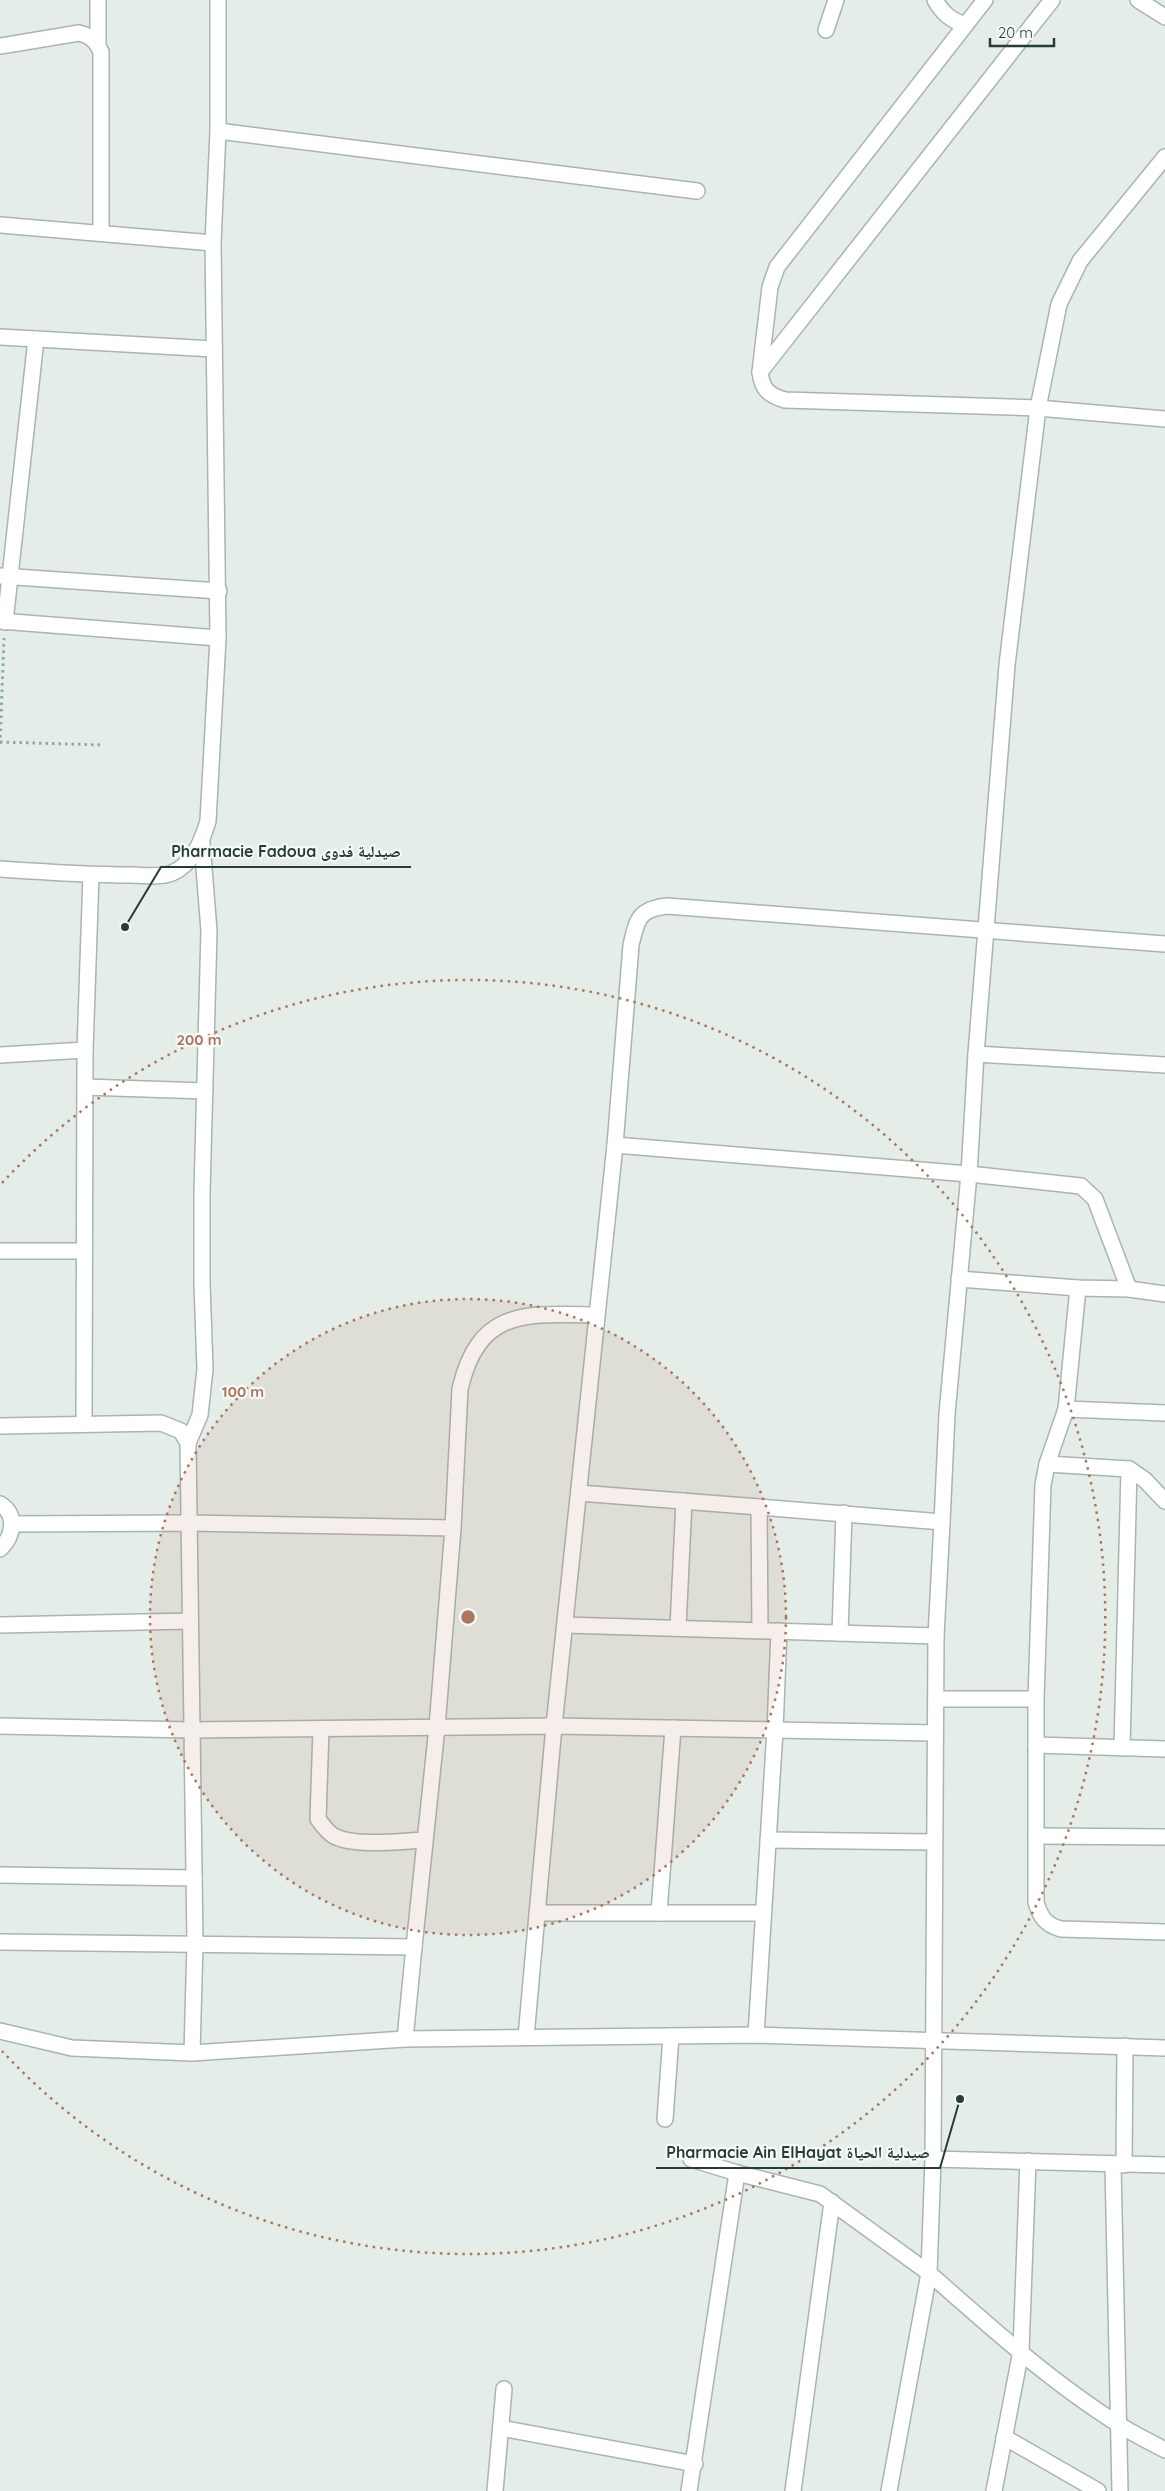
<svg xmlns="http://www.w3.org/2000/svg" width="1165" height="2491" viewBox="0 0 1165 2491" font-family="Quicksand,'Noto Naskh Arabic',sans-serif">
<rect width="100%" height="100%" fill="#e5ede9"/>
<g fill="none" stroke-linecap="round" stroke-linejoin="round">
<defs>
<g id="minor">
<path d="M 935,0 C 943,14 951,20 965,25"/>
<path d="M 985,0 L 777,267 L 770,287 L 760,372 C 762,389 768,395 785,400 L 1038,408 L 1165,419"/>
<path d="M 1138,0 L 1165,17"/>
<path d="M 826,30 L 836,0"/>
<path d="M 98,44 L 98,0"/>
<path d="M 0,46 L 79,33 C 91,36 96,41 101,52 L 101,232"/>
<path d="M 218,131 L 697,191"/>
<path d="M 1165,157 L 1080,261 L 1059,304 L 1038,408 L 1007,665 L 976,1054 L 969,1174 L 947,1414 L 942,1522 L 936,1636 L 933,2159 L 929,2273 C 989,2326 1050,2381 1118,2424 C 1133,2434 1149,2441 1165,2450"/>
<path d="M 0,225 L 213,243"/>
<path d="M 0,337 L 214,349"/>
<path d="M 760,372 L 1052,0"/>
<path d="M 1,576 L 219,591"/>
<path d="M 0,621 L 218,638"/>
<path d="M 5,622 L 36,339"/>
<path d="M 0,869 C 43,872 87,875 130,875 C 143,875 160,878 172,873 C 193,864 202,841 208,821 L 218,638 L 213,243 L 218,131 L 218,0"/>
<path d="M 976,1054 L 1165,1065"/>
<path d="M 0,1055 L 85,1050 L 91,875"/>
<path d="M 85,1087 L 205,1091"/>
<path d="M 615,1145 L 969,1174 L 1081,1186 L 1095,1199 L 1129,1289"/>
<path d="M 0,1251 L 84,1251"/>
<path d="M 959,1279 L 1078,1288 L 1129,1289 L 1165,1294"/>
<path d="M 1078,1288 L 1066,1409 L 1165,1413"/>
<path d="M 84,1424 L 85,1050"/>
<path d="M 0,1426 L 161,1423 L 181,1431 L 188,1443 L 195,1943 L 192,2053"/>
<path d="M 188,1443 L 200,1415 L 205,1369 L 202,1284 L 202,1192 L 209,931 L 202,843"/>
<path d="M 1047,1464 L 1129,1469 L 1122,1748"/>
<path d="M 1129,1469 L 1145,1480 L 1165,1501"/>
<path d="M 579,1493 L 759,1507"/>
<path d="M 0,1504 C 18,1515 13,1537 0,1549"/>
<path d="M 13,1524 L 188,1523 L 453,1528 L 437,1727 L 414,1947"/>
<path d="M 453,1528 L 460,1389 C 479,1307 527,1314 597,1315"/>
<path d="M 0,1625 L 190,1621"/>
<path d="M 565,1625 L 936,1636"/>
<path d="M 678,1628 L 684,1501"/>
<path d="M 760,1630 L 759,1507 L 942,1522"/>
<path d="M 840,1633 L 844,1513"/>
<path d="M 936,1699 L 1036,1699 L 1036,1902 C 1040,1917 1046,1925 1061,1929 L 1165,1932"/>
<path d="M 1036,1699 L 1043,1485 L 1047,1464 L 1066,1409"/>
<path d="M 0,1726 L 191,1730 L 554,1726 L 935,1733"/>
<path d="M 321,1729 L 318,1819 C 323,1826 327,1832 334,1836 C 354,1847 401,1841 425,1840"/>
<path d="M 1036,1745 L 1165,1749"/>
<path d="M 1036,1836 L 1165,1837"/>
<path d="M 768,1840 L 934,1842"/>
<path d="M 0,1875 L 194,1878"/>
<path d="M 537,1913 L 763,1913"/>
<path d="M 659,1913 L 673,1728"/>
<path d="M 0,1942 L 414,1947 L 405,2039"/>
<path d="M 0,2031 L 72,2048 L 192,2053 L 405,2039 L 756,2035 L 1165,2048"/>
<path d="M 756,2035 L 775,1730 L 779,1631"/>
<path d="M 526,2037 L 554,1726 L 615,1145 L 631,945 C 637,919 639,909 667,906 L 1165,944"/>
<path d="M 665,2119 L 671,2036"/>
<path d="M 691,2159 L 737,2173 L 820,2194 L 929,2273 L 889,2491"/>
<path d="M 933,2159 L 1165,2165"/>
<path d="M 1113,2165 L 1120,2491"/>
<path d="M 1124,2165 L 1125,2046"/>
<path d="M 501,2428 L 695,2464"/>
<path d="M 1004,2437 L 1098,2491"/>
<path d="M 495,2491 L 504,2389"/>
<path d="M 689,2491 L 737,2173"/>
<path d="M 793,2491 L 832,2202"/>
<path d="M 994,2491 L 1021,2351 L 1028,2161"/>
</g>
</defs>
<use href="#minor" stroke="#a8b5b0" stroke-width="18"/>
<g stroke="#88ada3" stroke-width="3" stroke-dasharray="2.5 4" stroke-linecap="butt">
<path d="M 0,742 L 103,745"/>
<path d="M 0,744 L 4,638"/>
</g>
<use href="#minor" stroke="#fff" stroke-width="15"/>
</g>
<circle cx="468" cy="1617" r="318" fill="#ab765b" fill-opacity=".12"/>
<g fill="none" stroke="#ab765b" stroke-width="2.5" stroke-dasharray="2.5 5">
<circle cx="468" cy="1617" r="318"/>
<path d="M2 1183A637 637 0 1 1 2 2051"/>
</g>
<circle cx="468" cy="1617" r="8" fill="#ab765b" stroke="#f5f9f7" stroke-width="2.5"/>
<g font-size="15" text-anchor="middle" font-weight="bold" fill="#ab765b" stroke="#f5f9f7" stroke-width="4.5" stroke-linejoin="round" paint-order="stroke">
<text x="199" y="1045">200 m</text>
<text x="243" y="1397">100 m</text>
</g>
<path fill="none" stroke="#253d38" stroke-width="2" d="M125 927L161 867H411M960 2099L940 2168H656"/>
<g fill="#253d38" stroke="#f5f9f7" stroke-width="2">
<circle cx="125" cy="927" r="5"/>
<circle cx="960" cy="2099" r="5"/>
</g>
<g font-size="16" text-anchor="middle" font-weight="bold" fill="#253d38" stroke="#f5f9f7" stroke-width="4.5" stroke-linejoin="round" paint-order="stroke">
<text x="286" y="857">Pharmacie Fadoua صيدلية فدوى</text>
<text x="798" y="2158">Pharmacie Ain ElHayat صيدلية الحياة</text>
</g>
<path d="M990 38v8h64v-8" fill="none" stroke="#253d38" stroke-width="2.5"/>
<text x="998" y="38" font-size="15" fill="#253d38" stroke="#f5f9f7" stroke-width="4" paint-order="stroke">20 m</text>
</svg>
